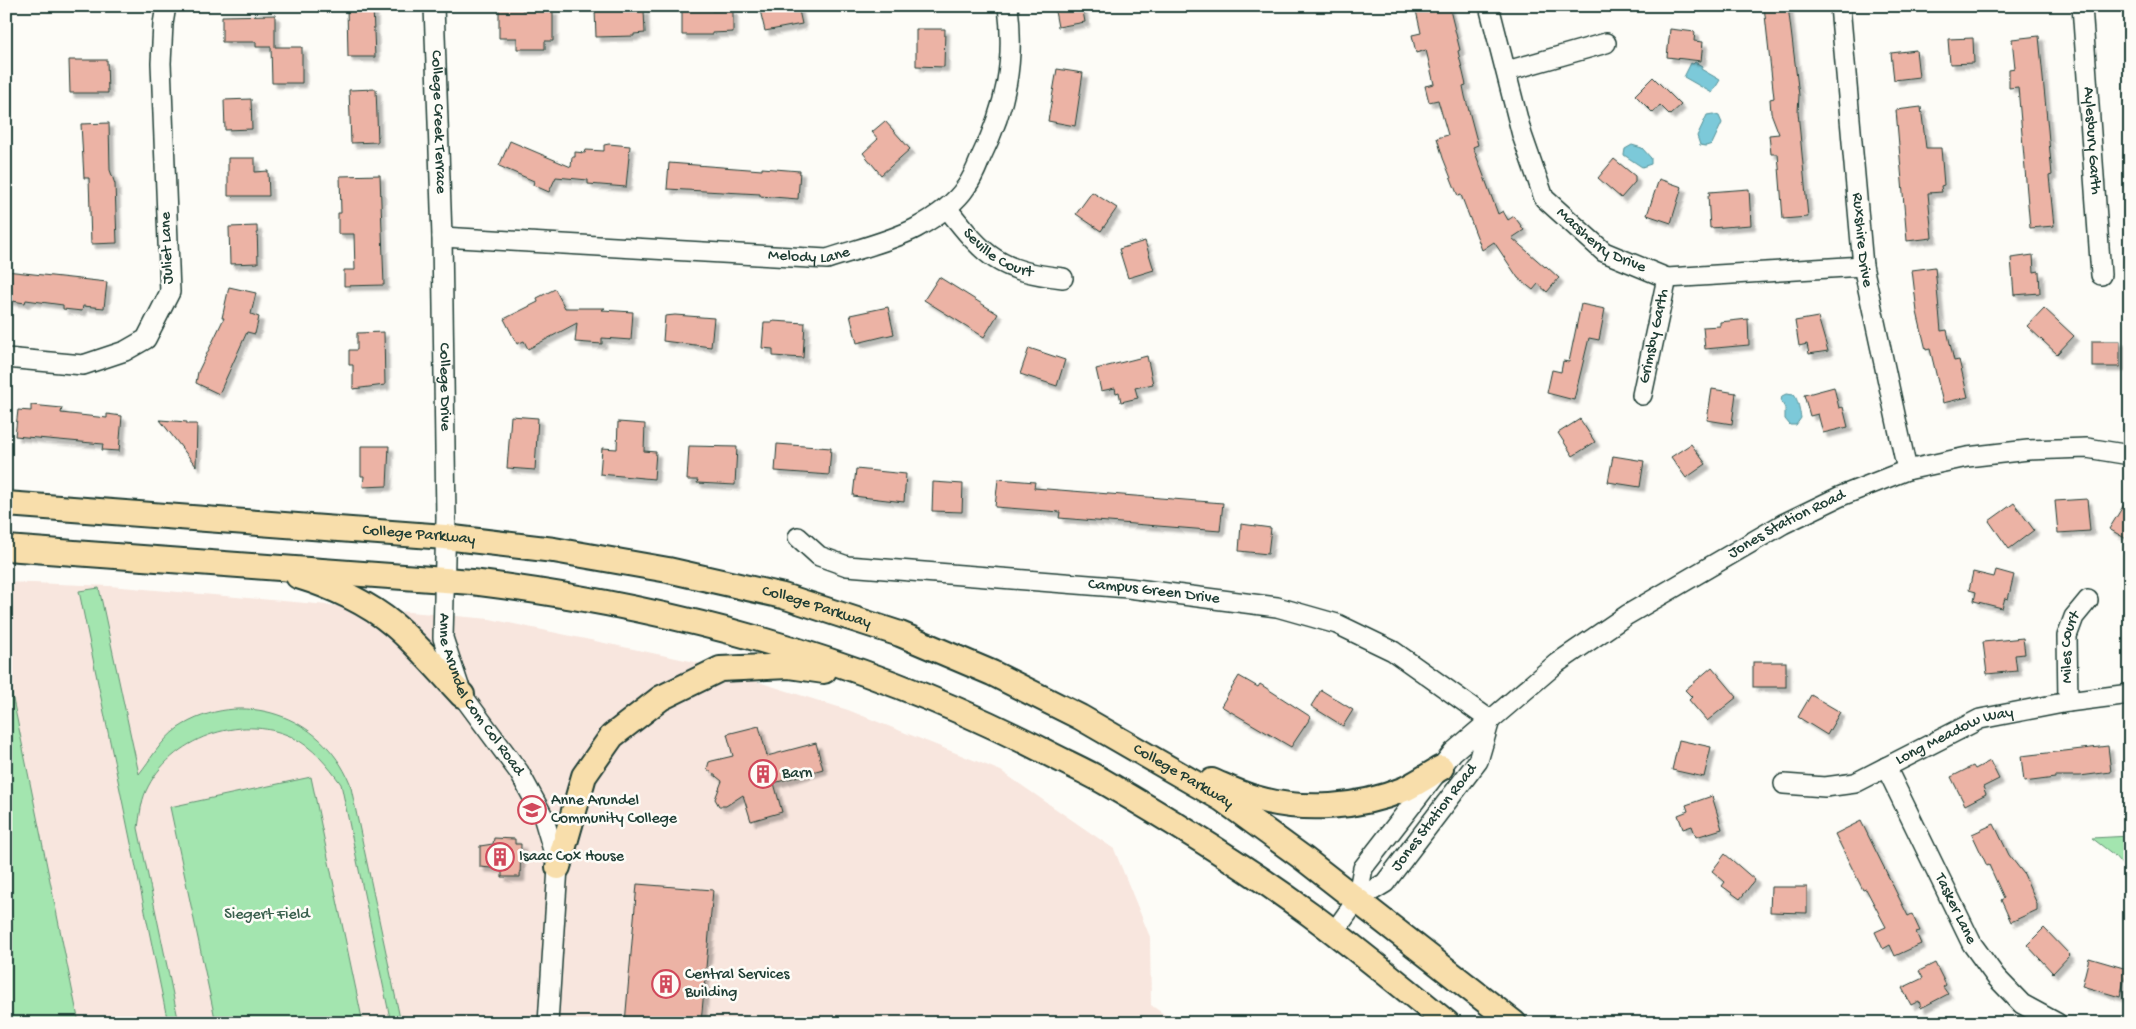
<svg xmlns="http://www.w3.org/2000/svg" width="2136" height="1029" viewBox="0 0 2136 1029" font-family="'Gochi Hand',sans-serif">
<defs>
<filter id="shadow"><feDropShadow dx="4.5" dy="4.5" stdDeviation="1" flood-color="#0004"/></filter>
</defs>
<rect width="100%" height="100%" fill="#fdfcf7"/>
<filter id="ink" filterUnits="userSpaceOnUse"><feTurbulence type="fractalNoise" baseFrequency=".02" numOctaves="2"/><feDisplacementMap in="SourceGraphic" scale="10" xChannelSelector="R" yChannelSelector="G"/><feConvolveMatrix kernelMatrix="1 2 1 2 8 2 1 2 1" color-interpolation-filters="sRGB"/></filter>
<g filter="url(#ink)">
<path fill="#f8e6de" d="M 6,582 L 110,586 L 490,619 L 695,662 L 848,710 L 1001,771 L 1114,849 L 1150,937 L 1151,1005 L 1176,1023 L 6,1023 Z"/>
<g fill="#a3e5af" stroke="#619172">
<path d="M 99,588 L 139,774 C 151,759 161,740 178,728 C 241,687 322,715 350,783 L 401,1023 L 391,1023 L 341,784 C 328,766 313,747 292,737 C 240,713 170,738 146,791 C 141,802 140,815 138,828 L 179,1023 L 168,1023 L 79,591 Z"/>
<path d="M 6,665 L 79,1023 L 6,1023 Z"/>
<path d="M 311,777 L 363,1023 L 216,1023 L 170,807 Z"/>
<path d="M 2130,836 L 2130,874 L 2114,855 L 2092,838 Z"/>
</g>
<g fill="#7bc9d9" stroke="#569197">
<path d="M 1695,62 L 1702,66 L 1701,69 L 1720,80 L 1712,93 L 1684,77 L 1691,63 L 1693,64 Z"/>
<path d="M 1713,114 L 1719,116 L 1722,123 L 1712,144 L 1706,146 L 1700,145 L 1697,136 L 1707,115 Z"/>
<path d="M 1632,145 L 1642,148 L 1651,158 L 1651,164 L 1642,167 L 1624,155 L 1625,149 Z"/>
<path d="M 1786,394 L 1794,395 C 1798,399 1800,412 1801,418 L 1796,425 L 1790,425 L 1785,419 L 1785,408 L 1781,401 L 1782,396 Z"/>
</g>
<g fill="#ecb3a5" stroke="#1f3d34" filter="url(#shadow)">
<path d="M 347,6 L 373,6 L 375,57 L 348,57 Z"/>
<path d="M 499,6 L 522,6 L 522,10 L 553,10 L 553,41 L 545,41 L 545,49 L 517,49 L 517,38 L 499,38 Z"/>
<path d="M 682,6 L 712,6 L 712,11 L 733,10 L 733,32 L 712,33 L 712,35 L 682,35 Z"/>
<path d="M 759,6 L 798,6 L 802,24 L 765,31 Z"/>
<path d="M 1054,6 L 1082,6 L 1085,22 L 1058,27 Z"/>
<path d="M 1415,6 L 1449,6 L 1460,50 L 1458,51 L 1466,85 L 1463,86 L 1465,96 L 1478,145 L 1473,147 L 1498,214 L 1503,211 L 1508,220 L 1514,216 L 1524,230 L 1512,238 L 1545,267 L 1546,266 L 1559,278 L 1547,292 L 1538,284 L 1533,290 L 1518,278 L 1494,242 L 1482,250 L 1461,195 L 1458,196 L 1443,158 L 1437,138 L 1448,135 L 1438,100 L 1429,102 L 1425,86 L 1434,84 L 1426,50 L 1416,53 L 1412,35 L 1421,33 Z"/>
<path d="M 1764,6 L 1788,6 L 1799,95 L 1798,112 L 1808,217 L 1783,219 L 1778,154 L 1771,154 L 1769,135 L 1779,134 L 1771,113 L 1770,99 L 1774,98 Z"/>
<path d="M 634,9 L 634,10 L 644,10 L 645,33 L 634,34 L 634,36 L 596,37 L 595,10 Z"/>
<path d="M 275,15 L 275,47 L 302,47 L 302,83 L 272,83 L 271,47 L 256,47 L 256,42 L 222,42 L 222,16 Z"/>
<path d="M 916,29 L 945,29 L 944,67 L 916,66 Z"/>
<path d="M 1670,29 L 1695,32 L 1694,41 L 1703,42 L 1701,61 L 1667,57 Z"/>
<path d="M 2039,36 L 2048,130 L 2052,175 L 2049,176 L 2054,226 L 2030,228 L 2018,87 L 2009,88 L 2009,69 L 2015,68 L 2012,39 Z"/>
<path d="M 1973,38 L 1974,63 L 1950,64 L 1948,39 Z"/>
<path d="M 1916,50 L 1919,77 L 1894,80 L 1891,53 Z"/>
<path d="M 69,60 L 107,60 L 108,93 L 70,93 Z"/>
<path d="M 1057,69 L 1083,73 L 1075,126 L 1048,121 Z"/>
<path d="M 1653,77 L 1681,105 L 1670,115 L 1660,105 L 1653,113 L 1635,95 Z"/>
<path d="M 376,89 L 378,142 L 351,143 L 349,90 Z"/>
<path d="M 251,99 L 252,129 L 225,130 L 224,100 Z"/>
<path d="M 1921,107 L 1926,148 L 1941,148 L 1944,185 L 1941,186 L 1942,192 L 1928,193 L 1932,238 L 1907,241 L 1896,110 Z"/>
<path d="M 885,121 L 910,149 L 881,175 L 863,153 L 878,139 L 872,132 Z"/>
<path d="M 109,123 L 110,170 L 115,184 L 117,243 L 91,244 L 89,178 L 84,178 L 81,124 Z"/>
<path d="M 510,141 L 571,167 L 572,157 L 575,157 L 575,152 L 585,153 L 586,150 L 604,151 L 604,145 L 609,144 L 630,146 L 626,187 L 588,184 L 588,180 L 556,177 L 549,192 L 533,185 L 534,181 L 499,166 Z"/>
<path d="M 228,158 L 255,158 L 255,172 L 268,171 L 269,196 L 228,196 Z"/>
<path d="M 1614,159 L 1635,176 L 1635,182 L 1621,198 L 1598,178 Z"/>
<path d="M 669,163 L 762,170 L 762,168 L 800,171 L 798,199 L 760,196 L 760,194 L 667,189 Z"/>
<path d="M 380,175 L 384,285 L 344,286 L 344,270 L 355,270 L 354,234 L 338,234 L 338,213 L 341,213 L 340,176 Z"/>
<path d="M 1659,179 L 1682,187 L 1671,223 L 1647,215 Z"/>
<path d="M 1749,189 L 1751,225 L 1710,228 L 1708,195 L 1710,196 L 1709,192 Z"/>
<path d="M 1092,192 L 1117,208 L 1101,231 L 1076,214 Z"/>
<path d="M 257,226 L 258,263 L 230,264 L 229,227 Z"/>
<path d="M 1145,241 L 1154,270 L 1128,278 L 1119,249 Z"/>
<path d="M 2033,255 L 2034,272 L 2039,271 L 2040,293 L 2014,295 L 2011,258 Z"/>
<path d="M 1935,267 L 1941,331 L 1947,330 L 1954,361 L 1959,360 L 1968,397 L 1943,403 L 1930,349 L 1926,350 L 1917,312 L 1912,270 Z"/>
<path d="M 6,271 L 107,282 L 104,308 L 83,306 L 82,311 L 63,309 L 63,305 L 26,300 L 25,303 L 6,300 Z"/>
<path d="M 939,277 L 998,314 L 984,337 L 924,300 Z"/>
<path d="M 229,287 L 256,293 L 251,314 L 259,317 L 255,334 L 247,332 L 219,394 L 196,383 L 198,372 L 224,318 L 222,318 Z"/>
<path d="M 555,289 L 565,308 L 605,308 L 602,310 L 633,312 L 631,340 L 602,338 L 602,344 L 575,342 L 577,323 L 528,349 L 524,341 L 517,344 L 504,319 L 538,302 L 537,298 Z"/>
<path d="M 1581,304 L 1605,309 L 1599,340 L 1589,338 L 1574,400 L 1547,393 L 1552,370 L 1561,372 L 1563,361 L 1569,362 Z"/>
<path d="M 888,307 L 894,334 L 857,343 L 850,315 Z"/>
<path d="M 2044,308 L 2074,336 L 2057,354 L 2027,326 Z"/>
<path d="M 675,315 L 714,318 L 711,347 L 663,341 L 665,316 Z"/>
<path d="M 1818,317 L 1828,351 L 1809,354 L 1807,344 L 1799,346 L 1795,321 Z"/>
<path d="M 1748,319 L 1749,345 L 1705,349 L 1703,327 L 1720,326 L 1720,322 Z"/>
<path d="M 773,321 L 805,323 L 803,358 L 773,356 L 773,349 L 762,348 L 764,322 L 773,322 Z"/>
<path d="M 384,332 L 385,385 L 353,389 L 353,365 L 349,365 L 349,350 L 357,350 L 357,333 Z"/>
<rect x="2092" y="341" width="28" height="26"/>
<path d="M 1029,348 L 1065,360 L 1057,386 L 1020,374 Z"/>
<path d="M 1147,356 L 1153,384 L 1135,388 L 1138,398 L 1121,402 L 1119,392 L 1116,393 L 1115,388 L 1101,391 L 1096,369 Z"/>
<path d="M 1834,387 L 1839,408 L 1843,407 L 1848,427 L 1823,433 L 1818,414 L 1810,416 L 1804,395 Z"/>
<path d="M 1712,389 L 1736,393 L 1732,424 L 1707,420 Z"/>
<path d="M 31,405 L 62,408 L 61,413 L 107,418 L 107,414 L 122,416 L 119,451 L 102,450 L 103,444 L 15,436 L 18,410 L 31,411 Z"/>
<path d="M 511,416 L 538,418 L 535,470 L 507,468 Z"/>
<path d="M 1580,419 L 1595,442 L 1573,456 L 1558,433 Z"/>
<path d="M 160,420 L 187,422 L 187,424 L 197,424 L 196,466 Z"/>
<path d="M 618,422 L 645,424 L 644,451 L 656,452 L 654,479 L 600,474 L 602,448 L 617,449 Z"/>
<path d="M 777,444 L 831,448 L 829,475 L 775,471 Z"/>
<path d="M 1691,444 L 1706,464 L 1686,478 L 1671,457 Z"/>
<path d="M 361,446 L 389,446 L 387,486 L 363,487 L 364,476 L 361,476 Z"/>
<path d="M 689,446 L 737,447 L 735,485 L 697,483 L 698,480 L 687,480 Z"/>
<path d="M 1613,456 L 1644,461 L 1640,487 L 1608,482 Z"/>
<path d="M 856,469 L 906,474 L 904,502 L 853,496 Z"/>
<path d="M 998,479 L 1035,482 L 1034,488 L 1223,503 L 1220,531 L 1059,518 L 1060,512 L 995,507 Z"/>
<path d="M 933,482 L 963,484 L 962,512 L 932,511 Z"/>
<path d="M 2130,495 L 2130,541 L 2109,529 Z"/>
<path d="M 2087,499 L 2090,531 L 2058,533 L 2055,501 Z"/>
<path d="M 2014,503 L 2034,530 L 2009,549 L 1989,521 Z"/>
<path d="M 1241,524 L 1271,528 L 1268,554 L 1239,551 Z"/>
<path d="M 1996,570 L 2014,575 L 2008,599 L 2005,598 L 2002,608 L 1974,601 L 1976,592 L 1969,590 L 1973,572 L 1994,577 Z"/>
<path d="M 2023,638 L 2025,654 L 2015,655 L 2017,671 L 1987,674 L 1983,642 Z"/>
<rect x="1753" y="662" width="33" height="25"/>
<path d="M 1712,667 L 1737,697 L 1707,721 L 1689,700 L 1692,697 L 1685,690 Z"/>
<path d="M 1239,676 L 1258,687 L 1260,684 L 1311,717 L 1291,747 L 1221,706 Z"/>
<path d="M 1321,690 L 1353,710 L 1343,726 L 1311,706 Z"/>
<path d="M 1811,695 L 1840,712 L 1827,735 L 1798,717 Z"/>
<path d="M 759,726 L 767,756 L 816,743 L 823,769 L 774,783 L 782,812 L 751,821 L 743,795 L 726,806 L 719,806 L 715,799 L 722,781 L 707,769 L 709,762 L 712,761 L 733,756 L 727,734 Z"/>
<path d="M 1679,740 L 1711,747 L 1704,777 L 1672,770 Z"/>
<path d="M 2108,746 L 2111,772 L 2080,776 L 2055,776 L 2055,778 L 2024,782 L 2021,756 Z"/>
<path d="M 1990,761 L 1999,779 L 1983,787 L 1986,794 L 1965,805 L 1951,777 L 1973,766 L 1975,769 Z"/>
<path d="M 1712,796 L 1722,829 L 1696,837 L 1692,826 L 1683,829 L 1678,815 L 1688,811 L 1686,805 Z"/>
<path d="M 1861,821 L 1908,916 L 1912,914 L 1920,931 L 1916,932 L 1921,944 L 1895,956 L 1890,945 L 1883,949 L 1875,932 L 1886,927 L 1866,889 L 1863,890 L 1835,834 Z"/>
<path d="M 1994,824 L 2009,855 L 2024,874 L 2037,904 L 2037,910 L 2011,922 L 2001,900 L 2004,898 L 1989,865 L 1987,866 L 1972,834 Z"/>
<path d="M 494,838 L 515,839 L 515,844 L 521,844 L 520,877 L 502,877 L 502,869 L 480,867 L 480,846 L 493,844 Z"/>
<path d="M 1725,854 L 1755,880 L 1740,899 L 1722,886 L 1725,882 L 1712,871 Z"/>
<path d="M 637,884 L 713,890 L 701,1023 L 625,1023 Z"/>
<path d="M 1771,887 L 1807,887 L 1807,913 L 1770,912 Z"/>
<path d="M 2044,928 L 2070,955 L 2053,973 L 2027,945 Z"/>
<path d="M 2089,958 L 2127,969 L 2120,997 L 2082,986 Z"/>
<path d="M 1935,963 L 1946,985 L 1943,987 L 1948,994 L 1921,1008 L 1919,1001 L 1911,1005 L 1902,988 L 1923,978 L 1919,971 Z"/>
</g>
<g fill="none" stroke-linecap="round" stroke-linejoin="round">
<defs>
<g id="minor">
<path id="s1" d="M 434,6 L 442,237 L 446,518 L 443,638 L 462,695 L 519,772 L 543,816 L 558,867 L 548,1023"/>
<path id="s2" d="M 1489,6 L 1522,135 L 1544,198 L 1604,252 L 1667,278 L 1863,266"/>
<path id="s3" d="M 1840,6 L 1863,266 L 1907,470"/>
<path id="s4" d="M 2082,6 L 2101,275"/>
<path d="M 1507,71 L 1606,43"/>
<path id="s5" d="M 947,208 C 985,257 999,271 1063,278"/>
<path id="s6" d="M 442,237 L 827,259 C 854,250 892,241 916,228 C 934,218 955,204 966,187 C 973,178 977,167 981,157 C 1006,106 1015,63 1008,6"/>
<path d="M 6,358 L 83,365 L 125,351 L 146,339 L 170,292 L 161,63 L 163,24 L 166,6"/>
<path id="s7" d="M 1642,395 L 1667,278"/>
<path id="s8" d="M 798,537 L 819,556 L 847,566 L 1128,588 L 1277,607 L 1337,624 L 1393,651 L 1490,720"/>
<path id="s9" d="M 2068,702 L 2067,636 L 2074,617 L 2088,600"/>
<path id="s10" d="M 1886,767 L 1972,944 L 1996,977 L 2022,1004 L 2057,1023"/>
<path id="s11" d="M 1784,784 L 1825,787 L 1855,783 L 1980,719 L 2068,702 L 2130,694"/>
<path id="s12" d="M 1357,900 L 1363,868 L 1453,752 L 1557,663 L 1627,615 L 1783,524 L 1841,496 L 1907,470 L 1967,457 L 2028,450 L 2087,448 L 2130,455"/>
<path id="s13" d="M 1334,932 L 1357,900 L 1385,883 L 1478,761 L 1490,720"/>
</g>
<g id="major">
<path id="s14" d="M 6,504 L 445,537 L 554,550 L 668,570 L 783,596 L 900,634 L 992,673 L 1080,717 L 1222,799 L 1303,858 L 1514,1023"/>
<path d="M 6,548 L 472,582 C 672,607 859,657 1040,749 C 1062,761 1086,771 1108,784 C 1177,824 1246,867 1310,914 C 1357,949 1402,986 1447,1023"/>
<path d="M 298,576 C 331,586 368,603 394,625 C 419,646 440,672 462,695"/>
<path d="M 1212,781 C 1226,787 1240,794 1255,798 C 1303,812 1359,808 1405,789 C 1417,783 1429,775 1441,768"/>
<path d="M 558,867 L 584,776 L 612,736 L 661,698 L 720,669 L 789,666 L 824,671"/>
</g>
</defs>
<use href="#minor" stroke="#1f3d34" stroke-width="22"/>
<use href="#major" stroke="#1f3d34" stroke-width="28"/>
<use href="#minor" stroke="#fdfcf7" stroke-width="19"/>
<use href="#major" stroke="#f8deab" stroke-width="24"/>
</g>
</g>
<defs>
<symbol id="building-ring" viewBox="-11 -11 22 22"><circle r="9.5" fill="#fdfcf7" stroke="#d1495b" stroke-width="1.5"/><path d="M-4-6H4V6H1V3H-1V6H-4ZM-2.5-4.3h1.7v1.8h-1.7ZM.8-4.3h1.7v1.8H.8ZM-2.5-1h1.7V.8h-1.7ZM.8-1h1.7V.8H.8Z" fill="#d1495b"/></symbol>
<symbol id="university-ring" viewBox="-11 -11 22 22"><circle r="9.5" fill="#fdfcf7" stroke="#d1495b" stroke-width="1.5"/><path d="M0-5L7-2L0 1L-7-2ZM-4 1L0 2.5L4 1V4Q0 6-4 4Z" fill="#d1495b"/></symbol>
</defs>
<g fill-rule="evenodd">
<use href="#building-ring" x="747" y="758" width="32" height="32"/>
<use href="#university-ring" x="516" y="794" width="32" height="32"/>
<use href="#building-ring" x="484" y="841" width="32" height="32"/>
<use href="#building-ring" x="650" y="968" width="32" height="32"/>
</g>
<g text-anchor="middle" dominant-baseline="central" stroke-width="5" stroke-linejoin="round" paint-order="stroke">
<g font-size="16" fill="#1f3d34" stroke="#fdfcf7">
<text stroke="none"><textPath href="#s1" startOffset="116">College Creek Terrace</textPath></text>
<text stroke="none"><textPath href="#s4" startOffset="135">Aylesbury Garth</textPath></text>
<text stroke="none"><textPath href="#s2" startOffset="272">Macsherry Drive</textPath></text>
<text stroke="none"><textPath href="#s3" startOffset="235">Ruxshire Drive</textPath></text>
<text transform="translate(168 248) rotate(-92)">Juliet Lane</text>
<text stroke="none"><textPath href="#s5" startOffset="70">Seville Court</textPath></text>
<text stroke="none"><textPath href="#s6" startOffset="368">Melody Lane</textPath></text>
<text stroke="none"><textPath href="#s7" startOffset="60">Grimsby Garth</textPath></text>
<text stroke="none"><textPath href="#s1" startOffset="381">College Drive</textPath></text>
<text stroke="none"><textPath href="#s12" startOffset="585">Jones Station Road</textPath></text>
<text stroke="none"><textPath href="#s14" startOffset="414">College Parkway</textPath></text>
<text stroke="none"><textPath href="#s8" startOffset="366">Campus Green Drive</textPath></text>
<text stroke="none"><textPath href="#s14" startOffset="819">College Parkway</textPath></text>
<text stroke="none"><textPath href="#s9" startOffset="55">Miles Court</textPath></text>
<text stroke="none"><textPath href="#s1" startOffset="699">Anne Arundel Com Col Road</textPath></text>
<text stroke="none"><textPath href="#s11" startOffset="182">Long Meadow Way</textPath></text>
<text stroke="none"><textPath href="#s14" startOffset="1224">College Parkway</textPath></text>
<text stroke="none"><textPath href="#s13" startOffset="154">Jones Station Road</textPath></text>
<text stroke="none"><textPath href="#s10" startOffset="158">Tasker Lane</textPath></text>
</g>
<g font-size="16" fill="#1f3d34" stroke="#fdfcf7" text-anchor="start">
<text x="782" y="774">Barn</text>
<text x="551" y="801">Anne Arundel<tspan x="551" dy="18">Community College</tspan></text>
<text x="519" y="857">Isaac Cox House</text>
<text x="685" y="975">Central Services<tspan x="685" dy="18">Building</tspan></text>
</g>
<g font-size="16" fill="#395f4d" stroke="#fdfcf7">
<text x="267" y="915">Siegert Field</text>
</g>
</g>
<rect width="2136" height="1029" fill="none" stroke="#fdfcf7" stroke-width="25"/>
<rect x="12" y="12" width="2111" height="1004" fill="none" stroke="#1f3d34" stroke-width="2" filter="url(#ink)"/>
</svg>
